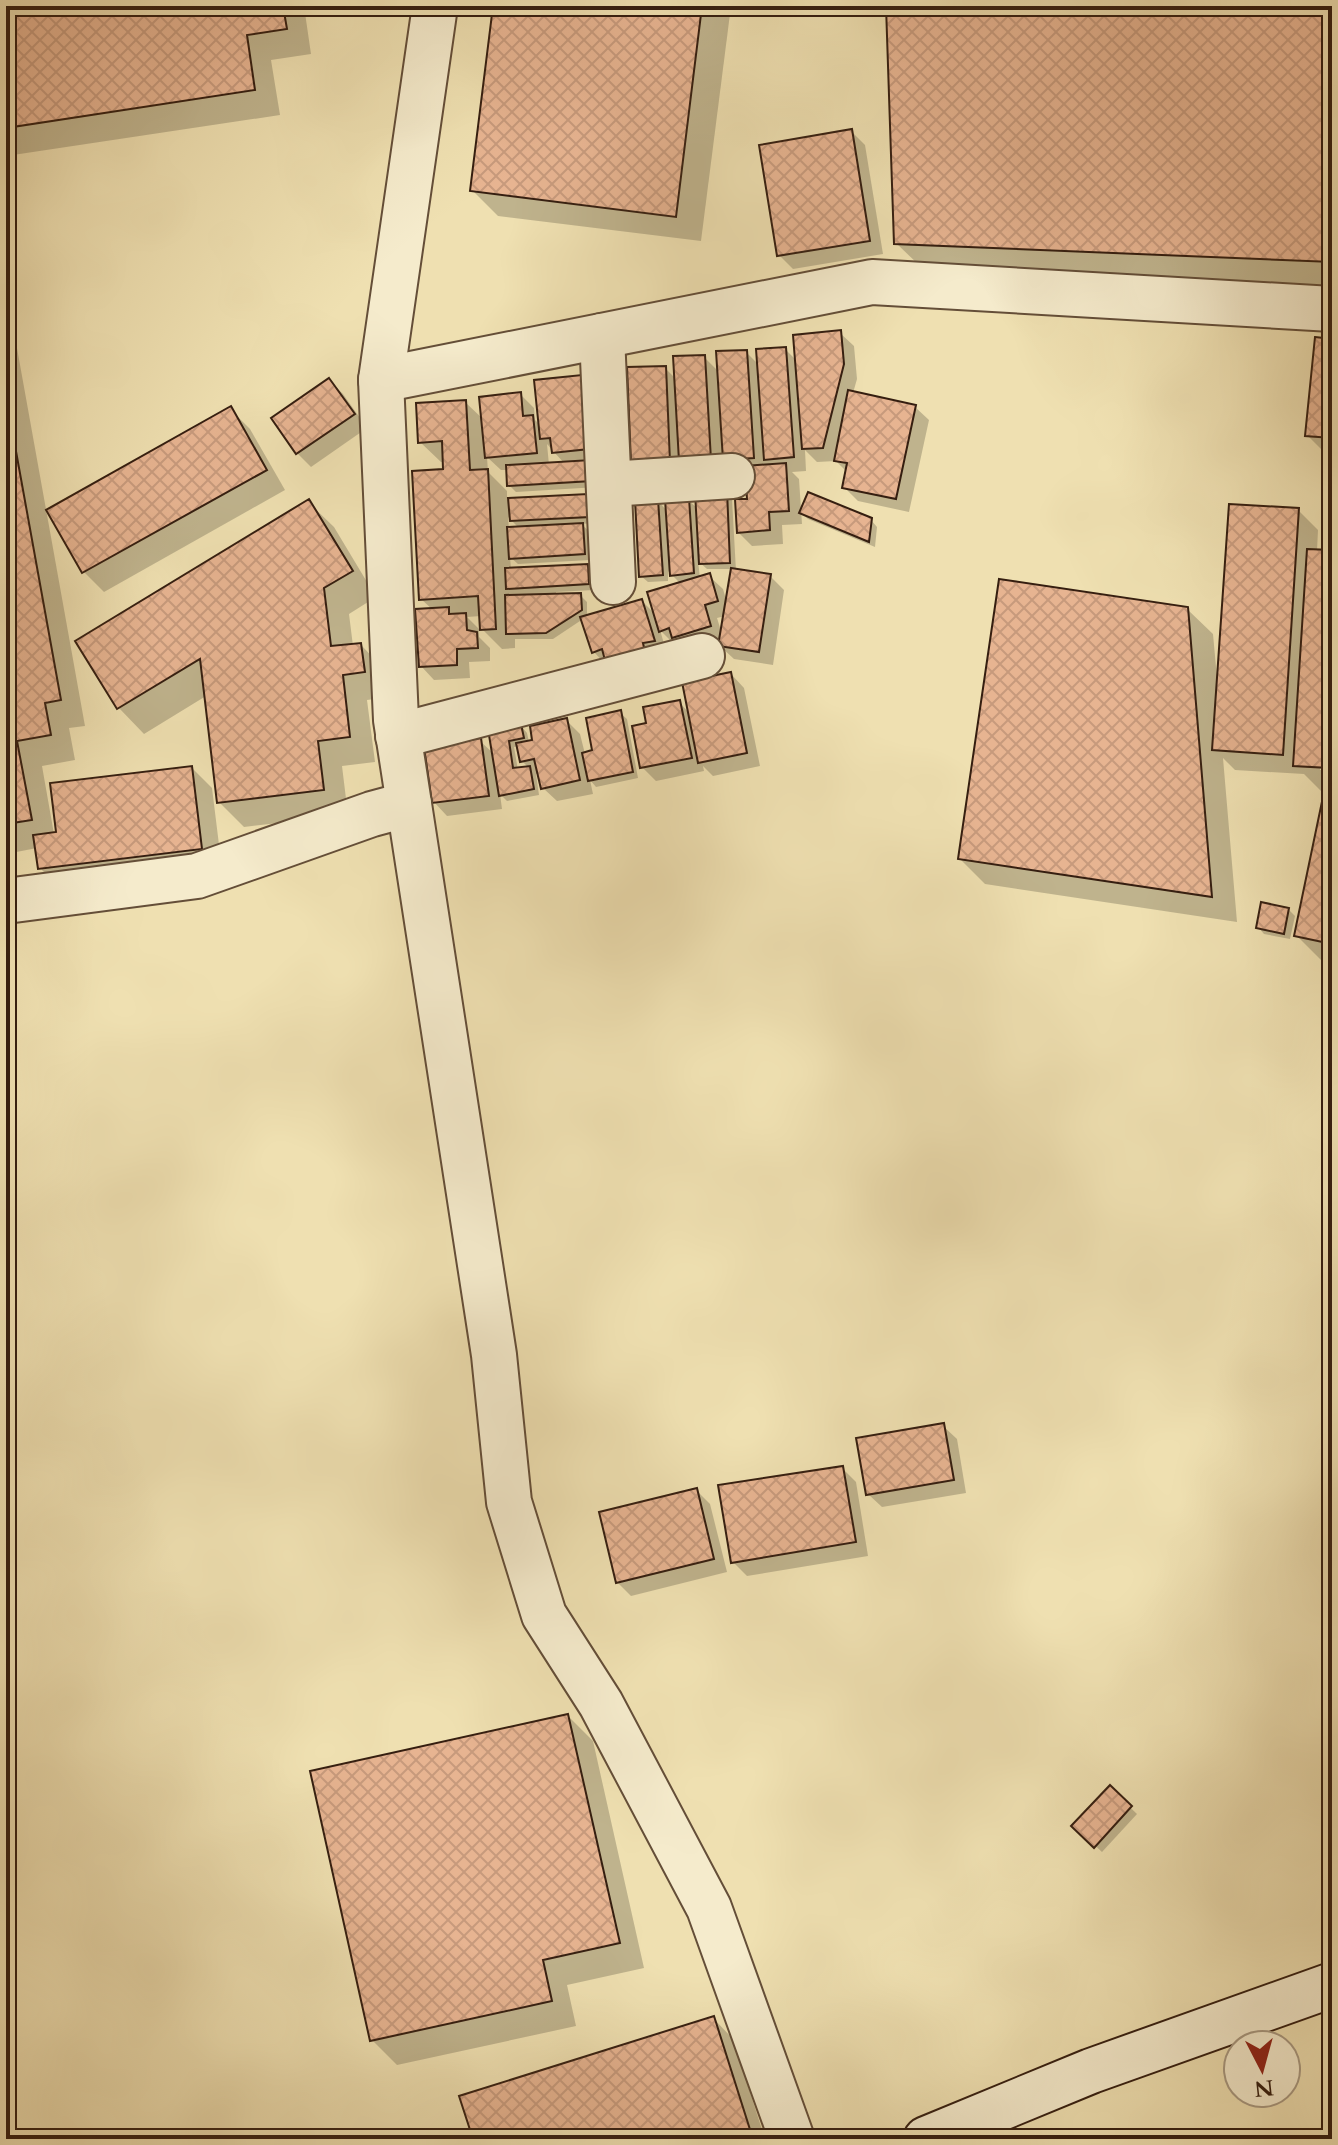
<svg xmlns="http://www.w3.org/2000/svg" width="1338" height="2145" viewBox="0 0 1338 2145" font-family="Cardo,serif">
<defs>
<pattern id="building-cross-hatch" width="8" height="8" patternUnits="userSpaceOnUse" patternTransform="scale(2)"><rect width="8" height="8" fill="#e7b491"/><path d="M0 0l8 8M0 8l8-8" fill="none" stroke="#c79a7c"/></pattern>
</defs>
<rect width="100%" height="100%" fill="#efe0b1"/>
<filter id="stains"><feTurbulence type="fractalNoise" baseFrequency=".0025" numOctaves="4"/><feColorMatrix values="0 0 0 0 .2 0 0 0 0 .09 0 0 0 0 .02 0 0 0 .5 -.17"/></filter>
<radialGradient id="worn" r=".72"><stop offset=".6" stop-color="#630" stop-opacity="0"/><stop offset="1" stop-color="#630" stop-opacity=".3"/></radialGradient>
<g fill="#0003" fill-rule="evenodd">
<path d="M 6,6 L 304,6 L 311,54 L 271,60 L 280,115 L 13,155 L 6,149 Z"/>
<path d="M 495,6 L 731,6 L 701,241 L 498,216 L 472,190 Z"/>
<path d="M 888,6 L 1332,6 L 1332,286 L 922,268 L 896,243 Z"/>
<path d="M 851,131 L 865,145 L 883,254 L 793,269 L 779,255 Z"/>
<path d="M 6,328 L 15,337 L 85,726 L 69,728 L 75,760 L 42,766 L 54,834 L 192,768 L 212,788 L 222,869 L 60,888 L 40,868 L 37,848 L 6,854 Z"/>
<path d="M 840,333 L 854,346 L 857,379 L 853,393 L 915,407 L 929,420 L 909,512 L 858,501 L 844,487 L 847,472 L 836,461 L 817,462 L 805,450 L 806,471 L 792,472 L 799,479 L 802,524 L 782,525 L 783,544 L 752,546 L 738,532 L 749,501 L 747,472 L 646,477 L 665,368 L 677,380 L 704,357 L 719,372 L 746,352 L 759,365 L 785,349 L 797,361 Z"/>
<path d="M 1332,341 L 1332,450 L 1321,449 L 1307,435 Z"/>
<path d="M 581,377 L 598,487 L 516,492 L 509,485 L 508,470 L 501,470 L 487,457 L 488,472 L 507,491 L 507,500 L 587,496 L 595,523 L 581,524 L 589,531 L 590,560 L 518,564 L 510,557 L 511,569 L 587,566 L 594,572 L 594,590 L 556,592 L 556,596 L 581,596 L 587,602 L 587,617 L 642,601 L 656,615 L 681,584 L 668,571 L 668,581 L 648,582 L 641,576 L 658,501 L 667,511 L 688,500 L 698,509 L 726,492 L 732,499 L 736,571 L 770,576 L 784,590 L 773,665 L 734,659 L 720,646 L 721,641 L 687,651 L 674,644 L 660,630 L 667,654 L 607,666 L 594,652 L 583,619 L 553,639 L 515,639 L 515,648 L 502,649 L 482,629 L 481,616 L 467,617 L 479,629 L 479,637 L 490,648 L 490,661 L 469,662 L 470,678 L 434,680 L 421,666 L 433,610 L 421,599 L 445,470 L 445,462 L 441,462 L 420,442 L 465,402 L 484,420 L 520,394 L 534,408 L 535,420 L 540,425 ZM 547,444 L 554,452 L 565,464 L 549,465 ZM 508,517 L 520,529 L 509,529 ZM 698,561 L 707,569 L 732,569 L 727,603 L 723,589 L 709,576 L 700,578 ZM 725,616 L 722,634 L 717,618 Z"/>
<path d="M 329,380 L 343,394 L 367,428 L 311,467 L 297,453 Z"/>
<path d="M 230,409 L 250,429 L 285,490 L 104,592 L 84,572 Z"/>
<path d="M 308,502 L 334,527 L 376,597 L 349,614 L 353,646 L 361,645 L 386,671 L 390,697 L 367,700 L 375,762 L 342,766 L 348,815 L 244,827 L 219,802 L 206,696 L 144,734 L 119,708 L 78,642 Z"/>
<path d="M 1298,510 L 1318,530 L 1317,551 L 1332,552 L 1332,766 L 1320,765 L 1320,770 L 1332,770 L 1332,963 L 1322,961 L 1296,935 L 1326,791 L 1321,791 L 1304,774 L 1235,770 L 1223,758 L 1237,922 L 985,884 L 960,859 L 1187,609 L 1213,634 L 1217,678 L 1219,678 Z"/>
<path d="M 801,513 L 871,520 L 877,527 L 875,547 L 808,519 Z"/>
<path d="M 731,674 L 744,688 L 760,766 L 713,776 L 703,766 L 704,771 L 656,781 L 642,767 L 649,724 L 679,702 L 690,714 Z"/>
<path d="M 620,713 L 627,719 L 638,778 L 596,787 L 590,780 L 593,794 L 557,801 L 543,788 L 540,774 L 536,774 L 539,795 L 507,801 L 500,794 L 502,809 L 447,816 L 434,802 L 480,741 L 494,754 L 521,726 L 527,733 L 529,742 L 566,720 L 580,734 L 585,754 L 595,751 ZM 518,746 L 522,761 L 529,768 L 518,770 L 514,747 Z"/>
<path d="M 1288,909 L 1295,916 L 1290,939 L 1264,934 L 1258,927 Z"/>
<path d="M 943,1426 L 957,1439 L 966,1493 L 882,1507 L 868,1494 Z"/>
<path d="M 842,1468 L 856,1482 L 868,1556 L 747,1576 L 733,1562 Z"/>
<path d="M 696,1490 L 710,1504 L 727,1572 L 631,1596 L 617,1582 Z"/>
<path d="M 568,1716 L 593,1741 L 644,1968 L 567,1985 L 576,2026 L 397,2065 L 372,2040 Z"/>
<path d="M 1110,1788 L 1137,1814 L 1102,1852 L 1074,1826 Z"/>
<path d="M 713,2018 L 733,2039 L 765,2139 L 475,2139 Z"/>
</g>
<g fill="url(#building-cross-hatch)" stroke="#351e10" stroke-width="2">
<path d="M 6,6 L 283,6 L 287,29 L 247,35 L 255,90 L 6,128 Z"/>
<path d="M 493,6 L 702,6 L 676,217 L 470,191 Z"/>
<path d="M 886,6 L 1332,6 L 1332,262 L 894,244 Z"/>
<path d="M 852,129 L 870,241 L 777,256 L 759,145 Z"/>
<path d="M 841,330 L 844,364 L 823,448 L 802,449 L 793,335 Z"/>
<path d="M 1315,337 L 1332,339 L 1332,438 L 1305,436 Z"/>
<path d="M 786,347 L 794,457 L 764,460 L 756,349 Z"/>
<path d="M 747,350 L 754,458 L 723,460 L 716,351 Z"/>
<path d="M 705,355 L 711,460 L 679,461 L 673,356 Z"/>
<path d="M 666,366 L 670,462 L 631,464 L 627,367 Z"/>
<path d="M 582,375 L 589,449 L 552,453 L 550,438 L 540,439 L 534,380 Z"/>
<path d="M 329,378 L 355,414 L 296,454 L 271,418 Z"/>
<path d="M 848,390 L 916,405 L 896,499 L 842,488 L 847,463 L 834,461 Z"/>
<path d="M 521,392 L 523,416 L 533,415 L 537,453 L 485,458 L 479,397 Z"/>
<path d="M 6,396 L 61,700 L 45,703 L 51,735 L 17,741 L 32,820 L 6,824 Z"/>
<path d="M 466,400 L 470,470 L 488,469 L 496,629 L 480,630 L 478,596 L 419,600 L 412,471 L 443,469 L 442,441 L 418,443 L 416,403 Z"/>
<path d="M 231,406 L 267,470 L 82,573 L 46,510 Z"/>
<path d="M 591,460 L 592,481 L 507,486 L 506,465 Z"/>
<path d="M 786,463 L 789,511 L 769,512 L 770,530 L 737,533 L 735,499 L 747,499 L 745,466 Z"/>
<path d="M 727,490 L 730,563 L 699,564 L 695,492 Z"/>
<path d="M 808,492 L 872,518 L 869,542 L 799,513 Z"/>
<path d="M 588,494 L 590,517 L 510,521 L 508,498 Z"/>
<path d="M 689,498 L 694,573 L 670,576 L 665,499 Z"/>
<path d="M 309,499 L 353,571 L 324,588 L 331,646 L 361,643 L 365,672 L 343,675 L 350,737 L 318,741 L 324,790 L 217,803 L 200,659 L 117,709 L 75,641 Z"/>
<path d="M 658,499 L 663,575 L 639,577 L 635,500 Z"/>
<path d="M 1229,504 L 1299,508 L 1283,755 L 1212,750 Z"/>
<path d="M 583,523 L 585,554 L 509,559 L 507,527 Z"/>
<path d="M 1307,549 L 1332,550 L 1332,944 L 1294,936 L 1329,768 L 1293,766 Z"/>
<path d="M 588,564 L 589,584 L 506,589 L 505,568 Z"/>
<path d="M 731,568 L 771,574 L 759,652 L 718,646 Z"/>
<path d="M 710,573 L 718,601 L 705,605 L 711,626 L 672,638 L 669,628 L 659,632 L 647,592 Z"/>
<path d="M 999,579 L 1188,607 L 1212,897 L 958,859 Z"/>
<path d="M 581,593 L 582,610 L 546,633 L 506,634 L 505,595 Z"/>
<path d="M 642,599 L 655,641 L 643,643 L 645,652 L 606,664 L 602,649 L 592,653 L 580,617 Z"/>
<path d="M 449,607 L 449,614 L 466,613 L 467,630 L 477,632 L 478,648 L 457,649 L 457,665 L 419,667 L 415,609 Z"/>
<path d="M 731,672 L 747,753 L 698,763 L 682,682 Z"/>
<path d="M 680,700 L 692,758 L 640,768 L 632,726 L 646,723 L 643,707 Z"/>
<path d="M 621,710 L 633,772 L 588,781 L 582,753 L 592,750 L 586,718 Z"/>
<path d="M 567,718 L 580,780 L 541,789 L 534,759 L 520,762 L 516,743 L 532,740 L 530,726 Z"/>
<path d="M 521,724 L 524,738 L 509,741 L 513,768 L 530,766 L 534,789 L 499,796 L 488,729 Z"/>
<path d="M 481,738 L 489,796 L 432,803 L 424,747 Z"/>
<path d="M 192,766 L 202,849 L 38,869 L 33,835 L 56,832 L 50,783 Z"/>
<path d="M 1261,902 L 1289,908 L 1284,934 L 1256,928 Z"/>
<path d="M 944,1423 L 954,1480 L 866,1495 L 856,1438 Z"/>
<path d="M 843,1466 L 856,1542 L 731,1563 L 718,1485 Z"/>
<path d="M 697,1488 L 714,1559 L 616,1583 L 599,1512 Z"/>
<path d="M 568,1714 L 620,1943 L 543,1960 L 552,2001 L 370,2041 L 310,1771 Z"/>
<path d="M 1110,1785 L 1132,1806 L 1094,1848 L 1071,1826 Z"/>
<path d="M 714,2016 L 753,2139 L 473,2139 L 459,2096 Z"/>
<path d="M 211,2130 L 214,2139 L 186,2139 Z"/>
</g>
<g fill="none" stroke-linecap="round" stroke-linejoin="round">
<defs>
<g id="street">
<path d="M 435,6 L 381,380 L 396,720 L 494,1355 L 509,1502 L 544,1615 L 601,1704 L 709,1908 L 792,2139"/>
<path d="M 602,336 L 613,582"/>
<path d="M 381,380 L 872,282 L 1332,309"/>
<path d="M 609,484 L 732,476"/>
<path d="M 398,736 L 702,656"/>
<path d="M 6,901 L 197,876 L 372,814 L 409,804"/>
</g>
<path id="secondary" d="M 926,2139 L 1091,2071 L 1332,1985"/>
</defs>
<use href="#street" stroke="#644e38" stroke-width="48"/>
<use href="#secondary" stroke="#351e10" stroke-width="48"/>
<use href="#street" stroke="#f5ebcc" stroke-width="44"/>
<use href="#secondary" stroke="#f5ebcc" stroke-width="44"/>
</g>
<rect width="1338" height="2145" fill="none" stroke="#efe0b1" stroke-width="32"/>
<rect x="8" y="8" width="1322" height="2129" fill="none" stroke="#351e10" stroke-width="4"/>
<rect x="16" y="16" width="1306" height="2113" fill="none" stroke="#351e10" stroke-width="2"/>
<g transform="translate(1262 2069) rotate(174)"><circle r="38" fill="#f5ebcc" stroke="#a89981" stroke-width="2"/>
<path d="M0-6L14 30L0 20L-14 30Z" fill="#8f2418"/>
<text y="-12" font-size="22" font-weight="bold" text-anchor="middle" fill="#351e10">N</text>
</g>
<rect width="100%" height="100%" filter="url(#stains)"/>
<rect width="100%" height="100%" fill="url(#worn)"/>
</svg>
